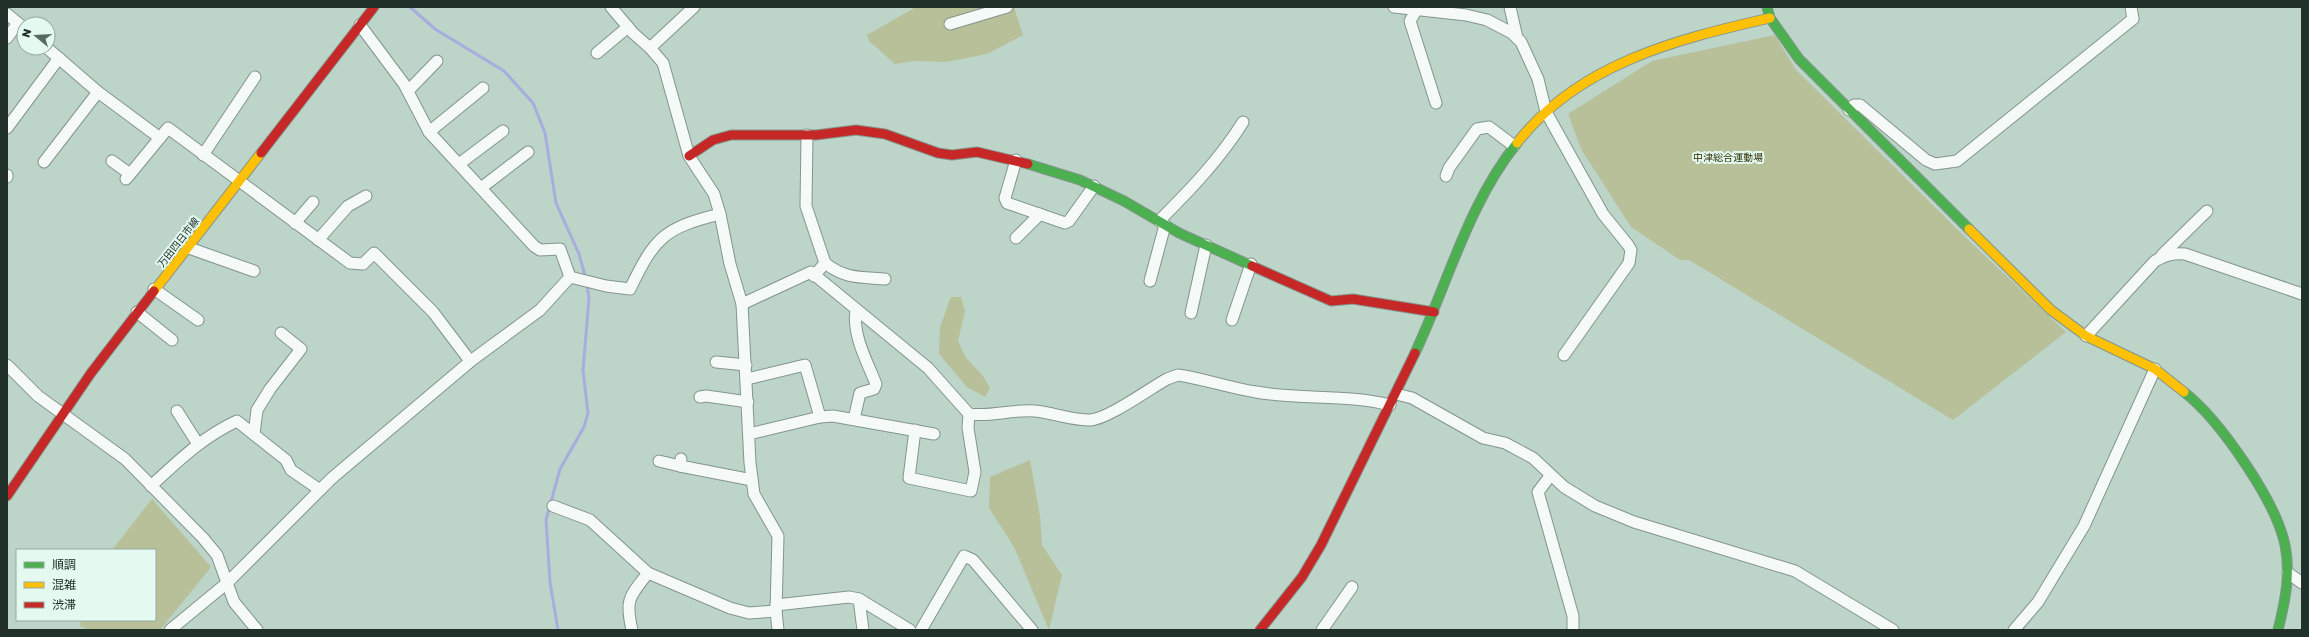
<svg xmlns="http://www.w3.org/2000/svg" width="2309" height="637" viewBox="0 0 2309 637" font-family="'Golos Text','Noto Sans JP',sans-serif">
<rect width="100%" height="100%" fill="#bdd4c9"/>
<g fill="#b7c099">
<path d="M 916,7 L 1014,7 L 1023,35 L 987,54 L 946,62 L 914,61 L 895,64 L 869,41 L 867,35 Z"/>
<path d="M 1775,35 L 1796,70 L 1964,236 L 2066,332 L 1953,420 L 1689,260 L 1680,260 L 1631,227 L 1581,149 L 1568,114 L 1652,61 Z"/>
<path d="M 951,297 L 961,297 L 965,311 L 958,341 L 966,358 L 983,376 L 990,388 L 985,397 L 967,387 L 939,354 L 940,327 Z"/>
<path d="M 1030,460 L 1040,516 L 1042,545 L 1062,575 L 1049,630 L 1014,547 L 989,508 L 990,477 Z"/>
<path d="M 152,499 L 211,567 L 160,630 L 88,630 L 80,626 L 81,620 L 155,620 L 155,550 L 112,550 Z"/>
</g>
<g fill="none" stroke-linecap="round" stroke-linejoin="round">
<g stroke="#a7adde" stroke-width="3">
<path d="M 410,7 L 435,29 L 504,71 L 533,103 L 545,133 L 556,203 L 579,254 L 586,279"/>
<path d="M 558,630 L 550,582 L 546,520 L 560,469 L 584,427 L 588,413 L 583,371 L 589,298 L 587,285"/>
</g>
<defs>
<g id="street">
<path d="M 611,7 L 633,33 L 650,48 L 663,63 L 689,156 L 714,194 L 720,214 L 730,264 L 742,304 L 750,463 L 754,494 L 778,536 L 776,611 L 778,630"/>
<path d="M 1394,7 L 1466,15 L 1487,20 L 1512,33 L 1521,42 L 1538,79 L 1546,112 L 1603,214 L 1628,245 L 1631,250 L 1629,263 L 1564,355"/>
<path d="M 1510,7 L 1517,38"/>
<path d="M 1416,11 L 1410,21 L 1436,103"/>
<path d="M 7,14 L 24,28"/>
<path d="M 950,24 L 1007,7"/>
<path d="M 360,25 L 404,84 L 429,132 L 534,246 L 540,250 L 560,249 L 570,277"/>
<path d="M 7,38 L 18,23"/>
<path d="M 47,48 L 98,92 L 160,138"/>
<path d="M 650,48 L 694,7"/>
<path d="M 597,53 L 628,27"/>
<path d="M 408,91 L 437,61"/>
<path d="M 1849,110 L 1854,105 L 1860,105 L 1926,160 L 1935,164 L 1957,161 L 2133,19 L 2131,7"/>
<path d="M 7,128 L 59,58"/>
<path d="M 429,132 L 483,88"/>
<path d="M 807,135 L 806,206 L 825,263 L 814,276"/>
<path d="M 203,155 L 255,77"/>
<path d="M 1016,160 L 1005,198 L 1007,203 L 1065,223 L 1069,221 L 1094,186"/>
<path d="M 112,161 L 130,174"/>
<path d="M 44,162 L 98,92"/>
<path d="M 459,164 L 503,131"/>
<path d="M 7,175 L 7,177"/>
<path d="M 1446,176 L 1449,168 L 1477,129 L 1489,127 L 1514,146"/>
<path d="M 126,179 L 168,128 L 350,263 L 363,264 L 374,253 L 433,312 L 470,361"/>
<path d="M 481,188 L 528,152"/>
<path d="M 1159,221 C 1190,190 1220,159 1243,122"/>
<path d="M 295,223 L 313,202"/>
<path d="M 1016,238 L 1040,214"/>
<path d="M 318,240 L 348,206 L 366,196"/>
<path d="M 189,248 L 254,271"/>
<path d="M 2162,255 L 2207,211"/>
<path d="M 825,263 C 845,279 860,277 885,279"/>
<path d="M 570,277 L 606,286 L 630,289 C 655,237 664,228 720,214"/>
<path d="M 1150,281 L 1165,225"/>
<path d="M 154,289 L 198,320"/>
<path d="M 742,304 L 811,272 L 928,368 L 969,414 C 991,417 1013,409 1035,411 C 1054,413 1071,420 1090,420 C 1108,419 1149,389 1167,379 L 1178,375 C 1205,379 1230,388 1256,392 C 1301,400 1347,394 1390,405"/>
<path d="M 137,312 L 172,340"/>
<path d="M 1191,313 L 1206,245"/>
<path d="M 1232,320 L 1251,264"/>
<path d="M 2086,336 L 2155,261 C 2166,255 2173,253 2185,254 L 2302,294"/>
<path d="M 716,362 L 746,365"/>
<path d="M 7,365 L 38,396 L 125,459 L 203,538 L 217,555 L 234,602 L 257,630"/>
<path d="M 747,379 L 805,365 L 820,417 L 749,434"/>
<path d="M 1396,394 L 1412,398 L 1483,438 L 1505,443 L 1533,458 L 1564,487 L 1595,506 L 1634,522 L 1795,571 L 1893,630"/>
<path d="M 700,397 L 706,396 L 748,402"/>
<path d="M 177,411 L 198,444"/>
<path d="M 820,417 L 833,416 L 934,434"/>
<path d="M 854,419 L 860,393 L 874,389 L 876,384 C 867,361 852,335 856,310"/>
<path d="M 915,430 L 909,478 L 971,491 L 975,472 L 968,428 L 969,414"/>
<path d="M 254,434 L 257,410 L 270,389 L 301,349 L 281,333"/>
<path d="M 681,459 L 680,466 L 752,480"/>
<path d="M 659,461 L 680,466"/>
<path d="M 1550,476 L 1538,492 L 1573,616 L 1573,630"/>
<path d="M 151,486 C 178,461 204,436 237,421 L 286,460 L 291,470 L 320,490"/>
<path d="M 553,506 L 590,520 L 648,573 L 730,608 L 749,613 L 776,611"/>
<path d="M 2288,573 L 2302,583"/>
<path d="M 859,599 L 910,630"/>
<path d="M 776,605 L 849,597 L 859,599 L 863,630"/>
<path d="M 170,630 L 227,583 L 332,478 L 472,360 L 540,310 L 570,277"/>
<path d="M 632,630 C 625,600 629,597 648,573"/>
<path d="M 921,630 L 964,556 L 973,560 L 1032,630"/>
<path d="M 1322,630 L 1352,587"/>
<path d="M 2014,630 L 2038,602 L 2084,526 L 2155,369"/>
</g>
<g id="fast">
<path d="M 1767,7 L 1770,18 L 1799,59 L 1969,229"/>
<path d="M 1028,164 L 1080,180 L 1124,201 L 1179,233 L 1252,266"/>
<path d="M 1415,353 C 1448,283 1468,204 1517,143"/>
<path d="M 2184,392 C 2219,419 2276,501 2285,545 C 2291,574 2285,602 2278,630"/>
</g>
<g id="slow">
<path d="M 1517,143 C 1578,64 1677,39 1770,18"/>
<path d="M 1969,229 L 2051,310 L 2086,336 L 2155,369 L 2184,392"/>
<path d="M 154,291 L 261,153"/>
</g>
<g id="jam">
<path d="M 261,153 L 374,7"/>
<path d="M 689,156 L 713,140 L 731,135 L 816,135 L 856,130 L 885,134 L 938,153 L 952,155 L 977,152 L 1028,164"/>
<path d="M 1252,266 L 1331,301 L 1353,299 L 1434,312"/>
<path d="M 7,496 L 91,373 L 154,291"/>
<path d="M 1260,630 L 1302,577 L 1321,545 L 1415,353"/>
</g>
</defs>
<use href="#street" stroke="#83958c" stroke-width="13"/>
<use href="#fast" stroke="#83958c" stroke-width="11"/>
<use href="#slow" stroke="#83958c" stroke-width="11"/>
<use href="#jam" stroke="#83958c" stroke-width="11"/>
<use href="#street" stroke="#f5f9f7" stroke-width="11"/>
<use href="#fast" stroke="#4caf50" stroke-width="9"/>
<use href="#slow" stroke="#ffc107" stroke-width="9"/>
<use href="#jam" stroke="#c62828" stroke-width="9"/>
</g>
<g text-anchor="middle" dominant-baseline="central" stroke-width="4" stroke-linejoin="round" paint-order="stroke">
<g font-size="10" fill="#2f2c05" stroke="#e4f9ef">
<text x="1728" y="157">中津総合運動場</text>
</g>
<g font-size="10" fill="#21312a" stroke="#e4f9ef">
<text transform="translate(178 242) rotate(-52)">万田四日市線</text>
</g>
</g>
<rect width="2309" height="637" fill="none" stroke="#21312a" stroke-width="16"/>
<rect x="16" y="549" width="140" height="72" fill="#e4f9ef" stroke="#96a9a0"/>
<rect x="24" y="562" width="20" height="6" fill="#4caf50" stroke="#96a9a0"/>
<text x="52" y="569" font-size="12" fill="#21312a">順調</text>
<rect x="24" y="582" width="20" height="6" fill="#ffc107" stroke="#96a9a0"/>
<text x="52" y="589" font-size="12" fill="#21312a">混雑</text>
<rect x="24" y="602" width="20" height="6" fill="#c62828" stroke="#96a9a0"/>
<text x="52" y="609" font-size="12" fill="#21312a">渋滞</text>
<g transform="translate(36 36) rotate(288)"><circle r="19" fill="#e4f9ef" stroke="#96a9a0"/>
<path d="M0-3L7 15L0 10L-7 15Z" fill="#586a62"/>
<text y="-6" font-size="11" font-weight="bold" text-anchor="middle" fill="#21312a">N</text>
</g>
</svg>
